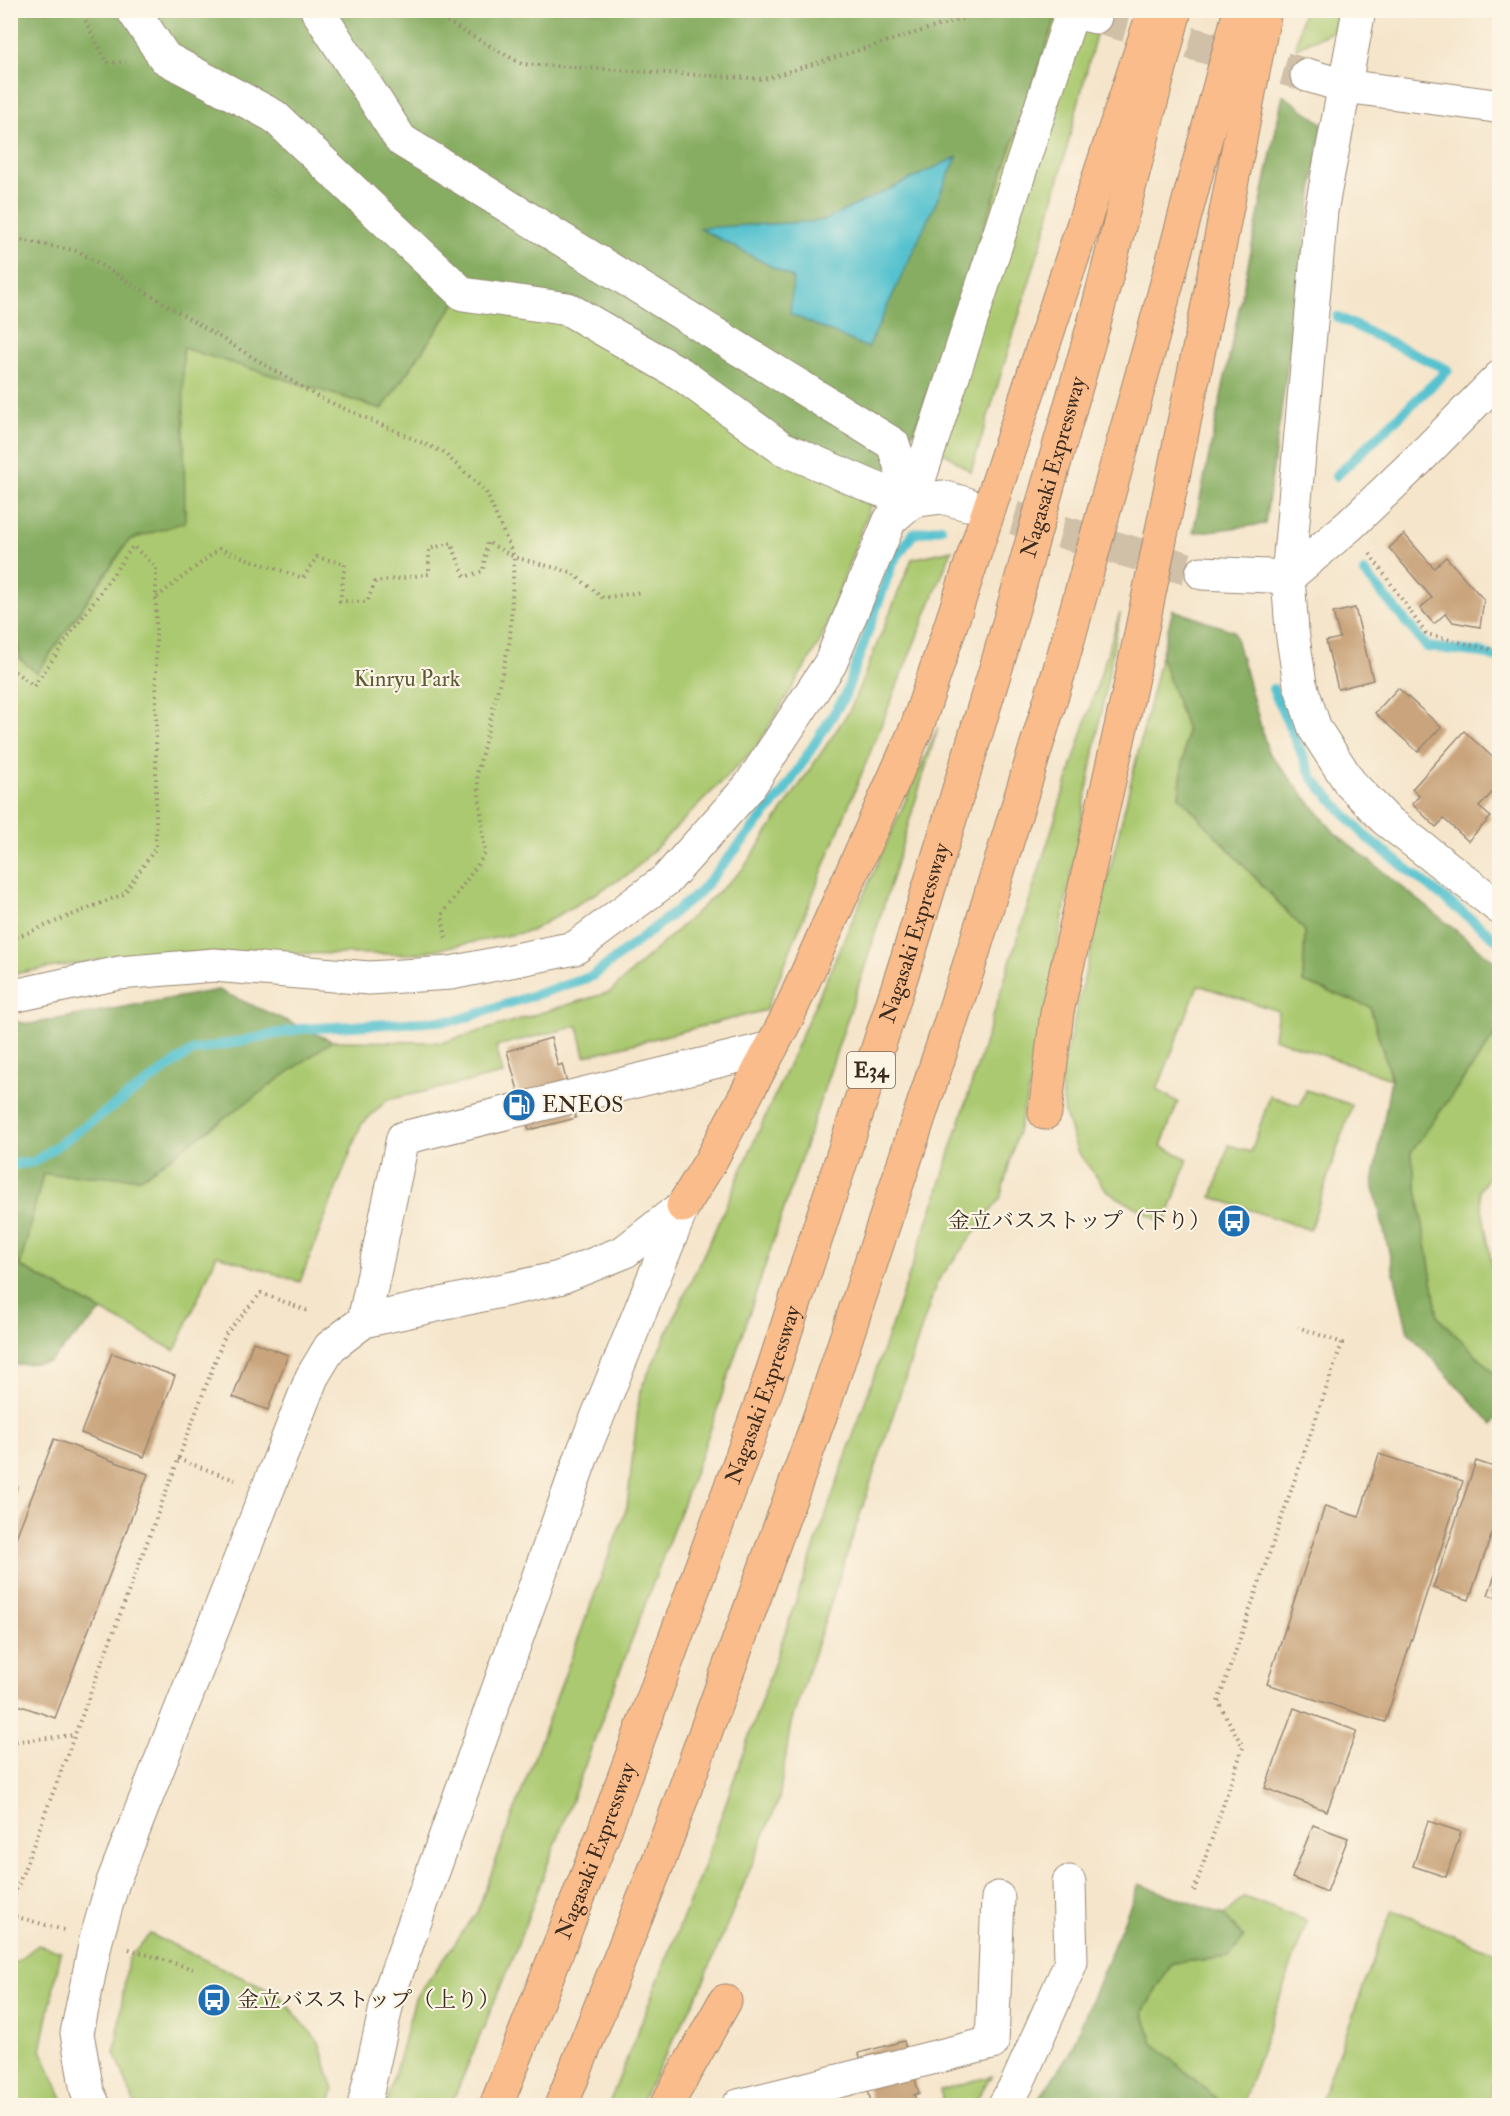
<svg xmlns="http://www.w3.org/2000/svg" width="1510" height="2116" viewBox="0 0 1510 2116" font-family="'IM FELL Double Pica','Noto Serif JP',serif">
<rect width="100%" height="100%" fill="#fcf5e5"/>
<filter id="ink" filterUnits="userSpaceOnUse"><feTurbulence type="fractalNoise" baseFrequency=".0167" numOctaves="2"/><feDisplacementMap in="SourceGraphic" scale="12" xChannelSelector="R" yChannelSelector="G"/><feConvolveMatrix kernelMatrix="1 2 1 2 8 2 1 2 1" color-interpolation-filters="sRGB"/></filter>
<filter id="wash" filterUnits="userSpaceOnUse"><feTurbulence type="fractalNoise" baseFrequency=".008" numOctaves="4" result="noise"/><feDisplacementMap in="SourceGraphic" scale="24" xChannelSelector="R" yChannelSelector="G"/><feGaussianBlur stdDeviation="1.35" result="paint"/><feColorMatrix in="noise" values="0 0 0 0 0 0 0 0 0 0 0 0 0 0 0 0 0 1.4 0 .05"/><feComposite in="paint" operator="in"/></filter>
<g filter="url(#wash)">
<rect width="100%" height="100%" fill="#f5e5cb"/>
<g fill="#aac970" stroke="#727a47" stroke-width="1.5">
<path d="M 1058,11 L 1102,11 L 1048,221 L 971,472 L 914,431 Z"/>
<path d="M 1303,11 L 1338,11 L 1334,31 L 1296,48 Z"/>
<path d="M 467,286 L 572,302 L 880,480 L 820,642 L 757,746 L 631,873 L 531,931 L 413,954 L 142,953 L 11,974 L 10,606 L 20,659 L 37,673 L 129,540 L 184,522 L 183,348 L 382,409 Z"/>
<path d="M 952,550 L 766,1010 L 585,1056 L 578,1026 L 496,1046 L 503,1074 L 387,1100 L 361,1125 L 300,1282 L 217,1255 L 175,1351 L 19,1266 L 43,1174 L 141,1178 L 332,1041 L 444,1042 L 610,992 L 743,869 L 850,710 L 912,559 Z"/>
<path d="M 1120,613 L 1035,1068 L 1000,1199 L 937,1282 L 791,1723 L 779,1799 L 700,1990 L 639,2105 L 608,2106 L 706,1860 L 936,1197 Z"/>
<path d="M 1161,656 L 1187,730 L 1179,796 L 1305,931 L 1303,982 L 1370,1007 L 1391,1079 L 1274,1038 L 1278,1011 L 1198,985 L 1157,1090 L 1178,1102 L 1161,1146 L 1188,1159 L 1165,1224 L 1108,1192 L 1077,1151 L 1065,1114 L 1060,1079 Z"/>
<path d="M 938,727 L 867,960 L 710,1431 L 513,1957 L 451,2105 L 386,2105 L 415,1999 L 477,1912 L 627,1507 L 640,1391 L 719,1221 Z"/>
<path d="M 1496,1034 L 1500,1039 L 1499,1163 L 1479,1191 L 1495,1282 L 1499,1287 L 1499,1378 L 1438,1318 L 1411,1152 Z"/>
<path d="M 1306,1090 L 1352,1105 L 1310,1230 L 1212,1197 L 1229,1145 L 1251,1152 L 1270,1096 L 1300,1106 Z"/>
<path d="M 1244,1897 L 1307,1921 L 1242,2105 L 1224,2105 L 1153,2043 L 1143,2012 L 1172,1963 L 1229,1957 L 1244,1938 L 1224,1915 Z"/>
<path d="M 1392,1910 L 1499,1954 L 1499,2065 L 1487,2105 L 1319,2105 Z"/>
<path d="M 150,1934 L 279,1995 L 319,2042 L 334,2090 L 329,2105 L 135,2105 L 115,2052 L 128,1959 Z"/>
<path d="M 38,1945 L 61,1952 L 41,2050 L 66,2105 L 11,2105 L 11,1966 Z"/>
<path d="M 991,2076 L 973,2105 L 944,2105 L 940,2090 Z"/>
</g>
<g fill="#87ad62" stroke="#616c40" stroke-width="1.5">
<path d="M 10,11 L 1058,11 L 914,431 L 880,480 L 787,440 L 686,365 L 467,286 L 382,409 L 183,348 L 185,522 L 129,540 L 37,673 L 20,659 L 10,606 Z"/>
<path d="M 1283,95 L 1322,123 L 1265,524 L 1193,533 Z"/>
<path d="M 1173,610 L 1234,631 L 1268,752 L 1335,833 L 1499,965 L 1499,1039 L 1495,1035 L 1411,1152 L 1438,1317 L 1499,1378 L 1499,1414 L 1493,1425 L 1408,1332 L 1373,1184 L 1391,1079 L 1370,1007 L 1303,982 L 1305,931 L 1179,796 L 1187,730 L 1161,656 Z"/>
<path d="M 218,990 L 332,1041 L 141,1178 L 43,1174 L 20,1266 L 102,1311 L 49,1362 L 11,1365 L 11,1021 L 30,1024 Z"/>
<path d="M 1139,1884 L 1224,1915 L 1244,1938 L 1229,1957 L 1172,1963 L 1143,2012 L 1153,2043 L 1224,2105 L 1035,2105 L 1070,2052 Z"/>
</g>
<path fill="#56c2cf" stroke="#487676" stroke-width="1.5" d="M 957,157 L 868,348 L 790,314 L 793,278 L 699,228 L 822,221 Z"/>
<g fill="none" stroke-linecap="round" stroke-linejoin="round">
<g stroke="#56c2cf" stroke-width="10">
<path d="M 1336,476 L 1448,370 L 1337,317"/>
<path d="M 1364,572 L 1427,647 L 1483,653 L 1500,659"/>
<path d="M 1273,689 L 1313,779 L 1366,837 L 1500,942"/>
<path d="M 10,1165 L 34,1162 L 192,1051 L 300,1029 L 458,1020 L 593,976 L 699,893 L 783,793 L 845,696 L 892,564 L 913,534 L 941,528"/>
</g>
</g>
<g id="blocks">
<g fill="#c9a47b">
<path d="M 1404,534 L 1434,568 L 1446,557 L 1484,600 L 1480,627 L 1453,622 L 1446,613 L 1434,624 L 1420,608 L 1432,598 L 1389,548 Z"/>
<path d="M 1355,608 L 1373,680 L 1338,689 L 1326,641 L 1340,638 L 1333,613 Z"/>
<path d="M 1398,688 L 1441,727 L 1418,752 L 1375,713 Z"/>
<path d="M 1464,731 L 1500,764 L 1500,784 L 1479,807 L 1491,817 L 1468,841 L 1444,819 L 1436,827 L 1412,804 L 1419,796 L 1412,789 Z"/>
<path d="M 551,1038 L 558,1066 L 562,1064 L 576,1118 L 529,1130 L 507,1051 Z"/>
<path d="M 253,1342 L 288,1355 L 268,1410 L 233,1397 Z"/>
<path d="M 112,1353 L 175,1376 L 144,1457 L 81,1433 Z"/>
<path d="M 54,1439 L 148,1474 L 55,1718 L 10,1702 L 10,1553 Z"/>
<path d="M 1379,1454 L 1463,1481 L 1385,1722 L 1267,1684 L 1325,1506 L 1359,1517 Z"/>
<path d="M 1476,1461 L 1500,1469 L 1500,1510 L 1469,1600 L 1433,1588 Z"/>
<path d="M 10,1484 L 17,1486 L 11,1503 L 10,1503 Z"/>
<path d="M 1499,1563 L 1500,1563 L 1500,1598 L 1488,1595 Z"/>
<path d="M 1294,1708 L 1357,1731 L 1327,1811 L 1265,1788 Z"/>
<path d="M 1428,1821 L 1461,1832 L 1446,1877 L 1413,1866 Z"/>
<path d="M 1313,1825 L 1348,1838 L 1327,1892 L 1292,1878 Z"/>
<path d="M 904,2041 L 919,2093 L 914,2095 L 919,2106 L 872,2106 L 859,2053 Z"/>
</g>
</g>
</g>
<g filter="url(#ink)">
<use href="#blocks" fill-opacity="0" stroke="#988874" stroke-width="1.5"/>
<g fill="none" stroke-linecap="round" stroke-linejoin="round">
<g stroke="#d0c0a8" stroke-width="33" stroke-dasharray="33 16" stroke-linecap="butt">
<path d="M 1095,17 L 1307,75"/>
<path d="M 967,504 L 1202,573"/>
</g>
<defs>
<g id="minor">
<path d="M 133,10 L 165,58 L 274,116 L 463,294 L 568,309 L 681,374 L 782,448 L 875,488 L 912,501 L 942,497 L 967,504"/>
<path d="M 317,10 L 401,140 L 893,444 L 912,501"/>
<path d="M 1359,10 L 1321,211 L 1288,577 L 1292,631 L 1300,684 L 1315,729 L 1350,783 L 1386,820 L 1500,908"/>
<path d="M 1307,75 L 1344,86 L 1495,106 L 1500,108"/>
<path d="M 1202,573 L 1288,577 L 1350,525 L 1419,459 L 1500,377"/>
<path d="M 10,994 L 18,995 L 119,973 L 214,965 L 369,978 L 451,973 L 575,948 L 667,879 L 749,787 L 830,664 L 890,520 L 912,501 L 1072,12 L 1095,17"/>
<path d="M 364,1321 L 403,1138 L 771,1048"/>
<path d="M 94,2106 L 87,2091 L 77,2033 L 96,1940 L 113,1882 L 312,1377 L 330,1347 L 364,1321 L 559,1278 L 624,1252 L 683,1206"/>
<path d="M 364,2106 L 389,1994 L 584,1450 L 682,1208"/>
<path d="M 738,2106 L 992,2043 L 998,1898"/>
<path d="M 1004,2106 L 1017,2084 L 1071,1962 L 1069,1882"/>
</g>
<g id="highway">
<path d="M 1045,1113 L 1057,1012 L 1130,687 L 1210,295 L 1265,10"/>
<path d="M 683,1206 L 710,1162 L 787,1018 L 917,727 L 1153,14"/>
<path id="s1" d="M 496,2106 L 603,1835 L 768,1385 L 910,950 L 999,658 L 1095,320 L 1175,10"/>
<path d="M 561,2106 L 661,1855 L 824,1405 L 968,969 L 1059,672 L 1153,335 L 1240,10"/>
<path d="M 666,2106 L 725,2001"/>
</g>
</defs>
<use href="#minor" stroke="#988874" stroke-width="35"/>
<use href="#highway" stroke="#988874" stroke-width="35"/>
<g stroke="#988874" stroke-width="4" stroke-dasharray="1.5 4.5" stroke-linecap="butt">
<path d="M 80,10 L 107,63 L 126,62"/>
<path d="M 426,10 L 522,64 L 764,79 L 990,10"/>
<path d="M 10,238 L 78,251 L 318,397 L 443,452 L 486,492 L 514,557 L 510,640 L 477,774 L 485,854 L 442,915 L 446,939"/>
<path d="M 1370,554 L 1426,634 L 1500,652"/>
<path d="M 157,597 L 219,549 L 303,578 L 317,557 L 345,564 L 340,601 L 367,602 L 375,582 L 429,574 L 429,549 L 451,543 L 465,577 L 483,571 L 487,542 L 514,557 L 571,572 L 603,598 L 641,592"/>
<path d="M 10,668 L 34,686 L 133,546 L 156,567 L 156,847 L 124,894 L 10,940"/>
<path d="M 178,1459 L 235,1480"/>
<path d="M 10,1742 L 75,1735"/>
<path d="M 1194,1891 L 1243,1747 L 1218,1702 L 1342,1343 L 1298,1327"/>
<path d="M 10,1907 L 225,1335 L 261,1293 L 308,1311"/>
<path d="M 10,1915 L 64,1930"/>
<path d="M 129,1949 L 193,1969"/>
</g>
<use href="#minor" stroke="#fff" stroke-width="33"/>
<use href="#highway" stroke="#fabc8b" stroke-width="33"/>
</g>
</g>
<defs>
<symbol id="fuel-disc" viewBox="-11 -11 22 22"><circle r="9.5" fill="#1f6fb2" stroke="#fcf5e5"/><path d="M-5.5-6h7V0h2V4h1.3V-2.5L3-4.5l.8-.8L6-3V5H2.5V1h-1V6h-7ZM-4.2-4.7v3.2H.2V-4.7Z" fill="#fff"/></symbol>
<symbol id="bus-disc" viewBox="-11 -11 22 22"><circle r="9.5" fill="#1f6fb2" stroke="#fcf5e5"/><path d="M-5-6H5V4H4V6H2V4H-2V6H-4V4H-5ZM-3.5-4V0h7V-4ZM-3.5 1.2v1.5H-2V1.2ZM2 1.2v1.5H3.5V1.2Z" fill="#fff"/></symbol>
</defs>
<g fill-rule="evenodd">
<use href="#fuel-disc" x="500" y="1086" width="38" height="38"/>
<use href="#bus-disc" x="1215" y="1202" width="38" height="38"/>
<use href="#bus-disc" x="195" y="1981" width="38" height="38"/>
</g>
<g text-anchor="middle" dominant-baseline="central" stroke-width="4.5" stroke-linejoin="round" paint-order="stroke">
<rect fill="#fcf5e5" stroke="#75675a" stroke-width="1.5" x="847" y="1052" width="48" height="36" rx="4.5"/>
<g font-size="21" font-weight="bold" fill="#3b2a1e">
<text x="871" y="1070">E34</text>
</g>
<g font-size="22" fill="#3b2a1e" stroke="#fcf5e5">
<text stroke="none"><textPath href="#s1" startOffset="1732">Nagasaki Expressway</textPath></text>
<text stroke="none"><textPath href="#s1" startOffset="1246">Nagasaki Expressway</textPath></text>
<text stroke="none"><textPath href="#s1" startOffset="760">Nagasaki Expressway</textPath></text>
<text stroke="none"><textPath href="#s1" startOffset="274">Nagasaki Expressway</textPath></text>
</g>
<g font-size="22" fill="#5c5a37" stroke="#fcf5e5">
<text x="407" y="679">Kinryu Park</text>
</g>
<g font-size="22" fill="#3b2a1e" stroke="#fcf5e5" text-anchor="start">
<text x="542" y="1105">ENEOS</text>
<text x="1211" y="1221" text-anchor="end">金立バスストップ（下り）</text>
<text x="237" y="2000">金立バスストップ（上り）</text>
</g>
</g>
<rect width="1510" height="2116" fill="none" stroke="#fcf5e5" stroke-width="36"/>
</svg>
